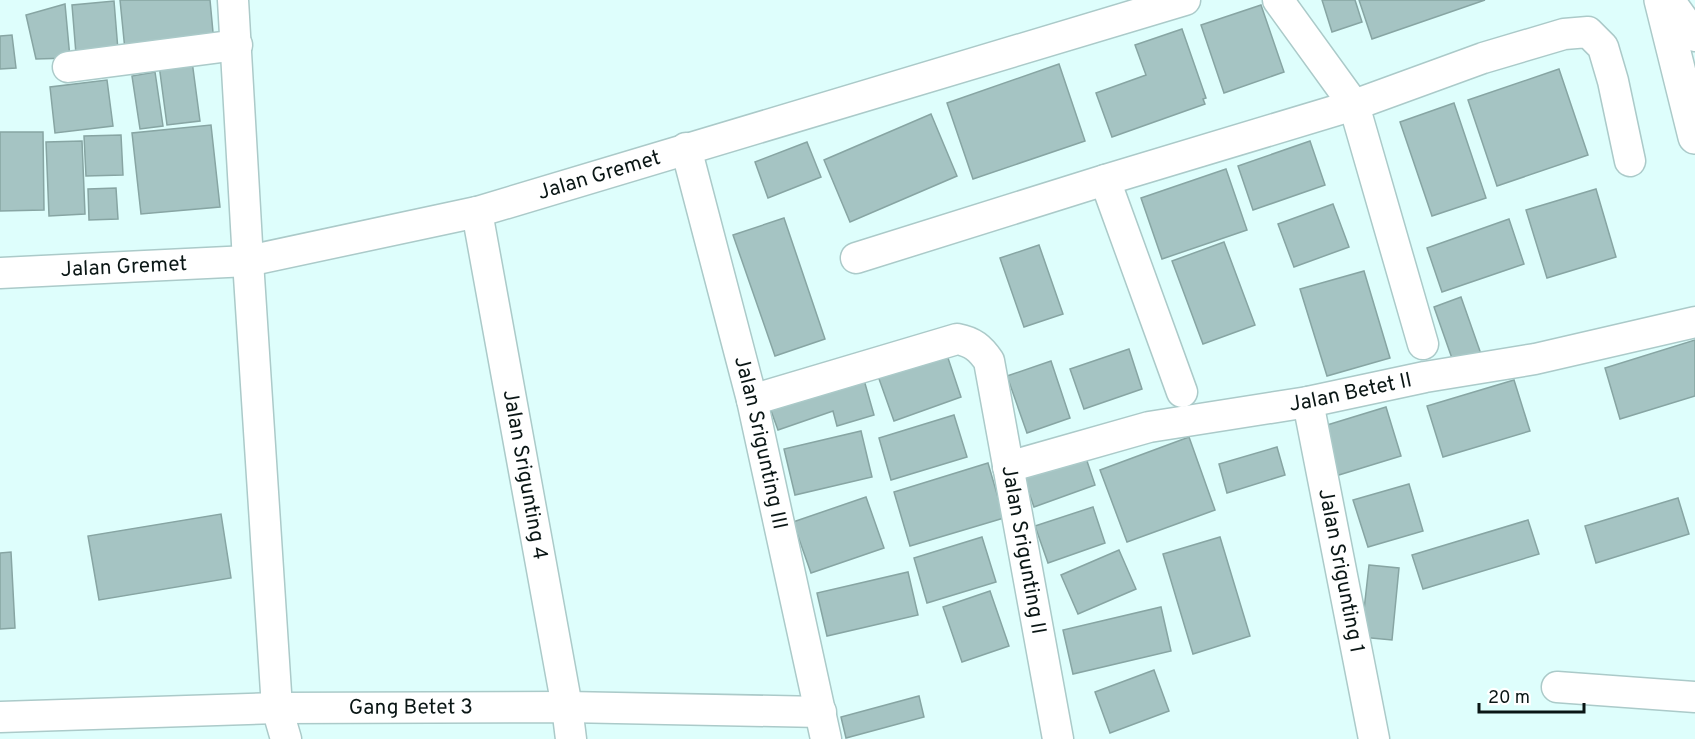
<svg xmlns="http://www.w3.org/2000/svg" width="1695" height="739" viewBox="0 0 1695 739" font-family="Overpass,sans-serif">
<rect width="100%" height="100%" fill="#defefc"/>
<g fill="#a5c4c3" stroke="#87a5a3" stroke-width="1.5">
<path d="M 120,0 L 210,0 L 214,43 L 125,50 Z"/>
<path d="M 1322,0 L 1355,0 L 1362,22 L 1332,32 Z"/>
<path d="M 1359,0 L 1485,0 L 1372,39 Z"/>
<path d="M 114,1 L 118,50 L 76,54 L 72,5 Z"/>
<path d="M 65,4 L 70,58 L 36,59 L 26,15 Z"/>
<path d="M 1261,5 L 1284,72 L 1224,93 L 1201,25 Z"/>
<path d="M 1182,29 L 1206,98 L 1203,99 L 1205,104 L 1112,137 L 1096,93 L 1146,75 L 1135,45 Z"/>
<path d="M 12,35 L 16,68 L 0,69 L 0,36 Z"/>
<path d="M 192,61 L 200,121 L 167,125 L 159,65 Z"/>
<path d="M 1059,64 L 1085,141 L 973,179 L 947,103 Z"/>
<path d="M 1559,69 L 1588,155 L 1497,186 L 1468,100 Z"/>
<path d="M 155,72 L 163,126 L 140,129 L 132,76 Z"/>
<path d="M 107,80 L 113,126 L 55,133 L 50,87 Z"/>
<path d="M 1454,103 L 1486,198 L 1432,216 L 1400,122 Z"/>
<path d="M 931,114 L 957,176 L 850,222 L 824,160 Z"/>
<path d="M 211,125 L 220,207 L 141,214 L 132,133 Z"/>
<path d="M 0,132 L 43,132 L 44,210 L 0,211 Z"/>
<path d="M 121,135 L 123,175 L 86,176 L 84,136 Z"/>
<path d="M 82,141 L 85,214 L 49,216 L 46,142 Z"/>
<path d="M 1310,141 L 1325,185 L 1253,210 L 1238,166 Z"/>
<path d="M 807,142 L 821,177 L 768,198 L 755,162 Z"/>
<path d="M 1226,169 L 1247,230 L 1162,259 L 1141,198 Z"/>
<path d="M 116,188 L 118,219 L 89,220 L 88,189 Z"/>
<path d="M 1596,189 L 1616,257 L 1547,278 L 1526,210 Z"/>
<path d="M 1333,204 L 1349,247 L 1294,267 L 1278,224 Z"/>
<path d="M 784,218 L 825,339 L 775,356 L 733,235 Z"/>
<path d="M 1509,219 L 1524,264 L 1442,292 L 1427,248 Z"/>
<path d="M 1224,242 L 1255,325 L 1203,344 L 1172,261 Z"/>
<path d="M 1039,245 L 1063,314 L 1024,327 L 1000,258 Z"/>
<path d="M 1364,271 L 1390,358 L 1327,376 L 1300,289 Z"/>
<path d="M 1461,297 L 1481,354 L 1454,364 L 1434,307 Z"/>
<path d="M 1695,340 L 1695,396 L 1620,419 L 1605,368 Z"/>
<path d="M 1129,349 L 1142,389 L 1084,409 L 1070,369 Z"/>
<path d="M 946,352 L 961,397 L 894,421 L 878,376 Z"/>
<path d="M 1051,361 L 1070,418 L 1027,433 L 1007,376 Z"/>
<path d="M 862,373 L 874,415 L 837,426 L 833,411 L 778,430 L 770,408 Z"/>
<path d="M 1514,380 L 1530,431 L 1443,457 L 1427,406 Z"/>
<path d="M 1386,407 L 1401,456 L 1329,478 L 1314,429 Z"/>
<path d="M 954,415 L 967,457 L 891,480 L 879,438 Z"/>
<path d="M 861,431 L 872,477 L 795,495 L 784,449 Z"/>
<path d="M 1189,437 L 1215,510 L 1127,542 L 1100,470 Z"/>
<path d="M 1277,447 L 1285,475 L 1227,493 L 1219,464 Z"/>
<path d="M 1084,452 L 1095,485 L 1034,507 L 1022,473 Z"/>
<path d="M 988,463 L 1004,518 L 910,546 L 894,492 Z"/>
<path d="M 1409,484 L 1423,531 L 1368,547 L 1353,500 Z"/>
<path d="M 866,497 L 884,548 L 811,573 L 793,522 Z"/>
<path d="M 1678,498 L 1689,534 L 1596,563 L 1585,526 Z"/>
<path d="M 1093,507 L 1105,543 L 1048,563 L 1035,526 Z"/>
<path d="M 221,514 L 231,578 L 99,600 L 88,536 Z"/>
<path d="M 1528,520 L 1539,554 L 1423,589 L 1412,555 Z"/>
<path d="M 982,537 L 996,582 L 927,603 L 914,558 Z"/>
<path d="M 1220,537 L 1250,636 L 1193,654 L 1163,554 Z"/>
<path d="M 1119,550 L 1136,589 L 1078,614 L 1061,575 Z"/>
<path d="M 11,552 L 15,628 L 0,629 L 0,553 Z"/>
<path d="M 1369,565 L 1399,568 L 1392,640 L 1361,637 Z"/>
<path d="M 908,572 L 918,615 L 827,636 L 817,593 Z"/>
<path d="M 990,591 L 1009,646 L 962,662 L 943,607 Z"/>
<path d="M 1161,607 L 1171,651 L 1073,674 L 1063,630 Z"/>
<path d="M 1154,670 L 1169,711 L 1110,733 L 1095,692 Z"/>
<path d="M 919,696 L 924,717 L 846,738 L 841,717 Z"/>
</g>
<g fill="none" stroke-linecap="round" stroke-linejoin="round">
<defs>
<g id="minor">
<path d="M 233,0 L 248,261 L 277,708 L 286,739"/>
<path d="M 1278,0 L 1354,105 L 1423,344"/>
<path d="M 1669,0 L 1695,36"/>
<path d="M 68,67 L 237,45"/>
<path id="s1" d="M 686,148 L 752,400 L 826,739"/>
<path d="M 1105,180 L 1182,392"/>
<path id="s2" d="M 477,212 L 567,707 L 571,739"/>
<path d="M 856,258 L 1105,180 L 1354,105 L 1483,58 L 1564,34 L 1588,32 L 1603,47 L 1613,81 L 1630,161"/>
<path id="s3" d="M 0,273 L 248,261 L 477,212 L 1185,0"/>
<path id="s4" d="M 752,400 L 957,339 C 973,342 980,348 989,361 L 1058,739"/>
<path id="s5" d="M 1308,402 L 1374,739"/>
<path id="s6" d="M 1008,467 L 1149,427 L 1308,402 L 1425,377 L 1535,359 L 1695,322"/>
<path d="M 1557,687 L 1695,697"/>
<path id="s7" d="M 0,717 L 277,708 L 567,707 L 821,712"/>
</g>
<path id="secondary" d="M 1661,0 L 1695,137"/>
</defs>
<use href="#minor" stroke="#abcac9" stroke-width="33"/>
<use href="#secondary" stroke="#abcac9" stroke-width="36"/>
<use href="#minor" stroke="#fff" stroke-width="30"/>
<use href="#secondary" stroke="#fff" stroke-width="33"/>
</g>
<g text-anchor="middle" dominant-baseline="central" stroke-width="4.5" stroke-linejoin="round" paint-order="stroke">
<g font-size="21" fill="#0a1615" stroke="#fff">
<text stroke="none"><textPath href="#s3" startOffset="610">Jalan Gremet</textPath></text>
<text stroke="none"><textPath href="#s3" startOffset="124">Jalan Gremet</textPath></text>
<text stroke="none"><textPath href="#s6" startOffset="351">Jalan Betet II</textPath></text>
<text stroke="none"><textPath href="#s1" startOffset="304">Jalan Srigunting III</textPath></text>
<text stroke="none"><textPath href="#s2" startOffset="267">Jalan Srigunting 4</textPath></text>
<text stroke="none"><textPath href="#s4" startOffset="446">Jalan Srigunting II</textPath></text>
<text stroke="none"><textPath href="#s5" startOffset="172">Jalan Srigunting 1</textPath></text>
<text stroke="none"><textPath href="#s7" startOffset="411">Gang Betet 3</textPath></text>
</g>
</g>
<path d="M1479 703v9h105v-9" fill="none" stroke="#0a1615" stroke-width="3"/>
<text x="1488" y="703" font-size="18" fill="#0a1615" stroke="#ffffff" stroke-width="4.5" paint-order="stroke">20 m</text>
</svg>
